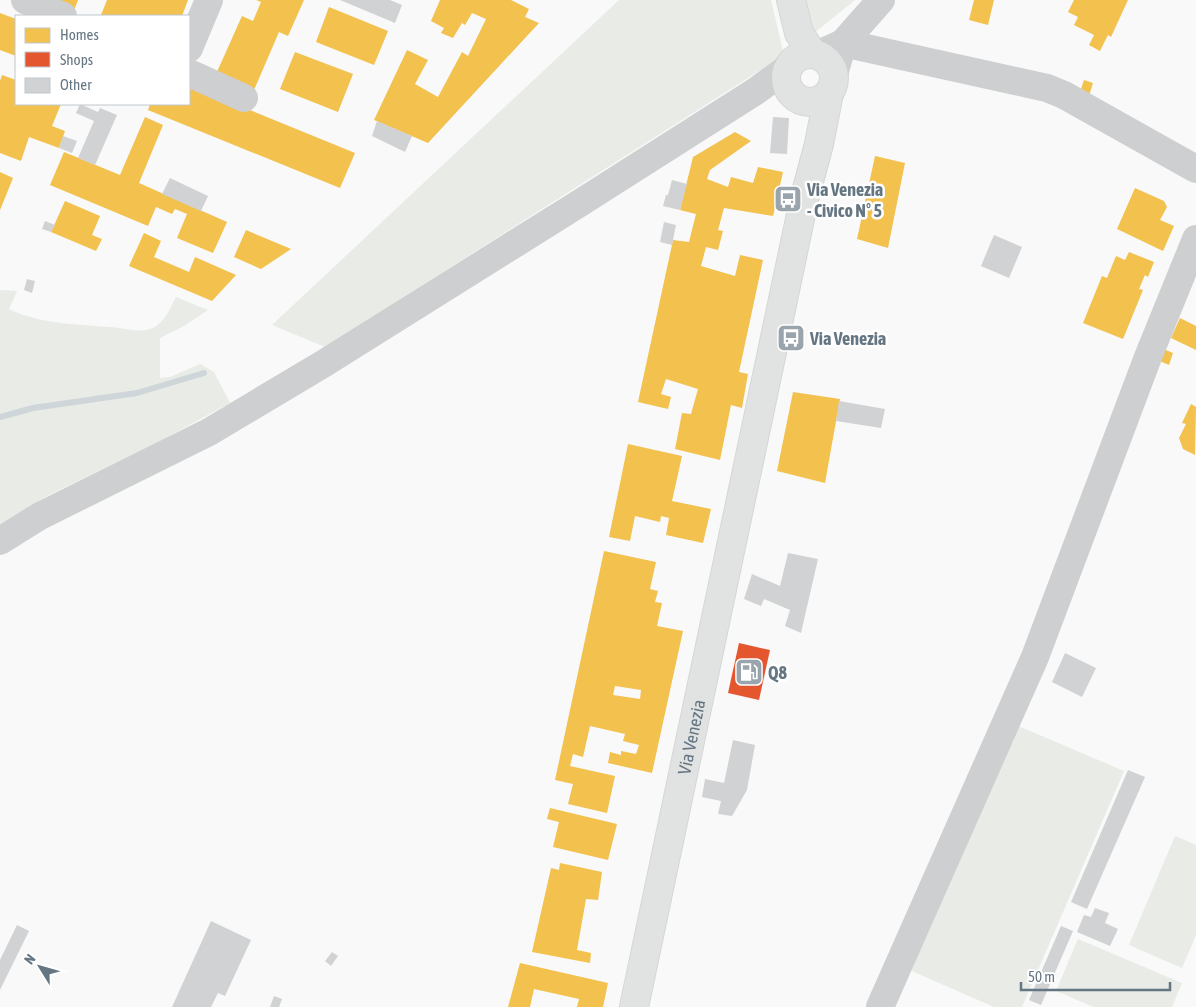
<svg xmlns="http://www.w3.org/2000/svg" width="1196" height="1007" viewBox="0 0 1196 1007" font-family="'Asap Condensed',sans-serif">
<rect width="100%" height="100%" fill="#f9f9f9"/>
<g fill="#e8ebe6">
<path d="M 619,0 L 771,0 L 784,55 L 325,347 L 272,325 Z"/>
<path d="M 806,0 L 855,0 L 813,34 Z"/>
<path d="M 0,290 L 17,291 L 9,309 C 40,324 74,324 108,327 C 122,327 135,333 150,329 C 164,325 170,308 176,297 L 208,310 L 184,326 L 160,338 L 160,378 L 170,377 L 200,364 L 214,372 L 230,403 L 158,442 L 47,496 L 0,525 Z"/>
<path d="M 1011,723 L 1124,771 L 1022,1007 L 994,1007 L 905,968 Z"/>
<path d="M 1175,836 L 1196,845 L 1196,935 L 1182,968 L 1129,945 Z"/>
<path d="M 1078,939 L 1182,983 L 1172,1007 L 1094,1007 L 1056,991 Z"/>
</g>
<g fill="#f2c14e" fill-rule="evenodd">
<path d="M 39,0 L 78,0 L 73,13 Z"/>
<path d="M 107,0 L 188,0 L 182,16 L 104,16 L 101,15 Z"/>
<path d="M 256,0 L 304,0 L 288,36 L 279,32 L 254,90 L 216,74 L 242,16 L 253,21 L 261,2 Z"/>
<path d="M 440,0 L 511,0 L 529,9 L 525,17 L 539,23 L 428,143 L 374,120 L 407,50 L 428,60 L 415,84 L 438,97 L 462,52 L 468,56 L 486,19 L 472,13 L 465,25 L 462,23 L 453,38 L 441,33 L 444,28 L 431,21 Z"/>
<path d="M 974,0 L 994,0 L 988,25 L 969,20 Z"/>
<path d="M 1074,0 L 1128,0 L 1111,37 L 1108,35 L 1100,51 L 1089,45 L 1094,35 L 1074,25 L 1078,17 L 1068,12 Z"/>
<path d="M 329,7 L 388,31 L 374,65 L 316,42 Z"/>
<path d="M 0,13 L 16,19 L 16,56 L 0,50 Z"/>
<path d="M 295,52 L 353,74 L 338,112 L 280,89 Z"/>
<path d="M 2,75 L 16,80 L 16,104 L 61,104 L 52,126 L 65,131 L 59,148 L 29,137 L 21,161 L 0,153 L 0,81 Z"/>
<path d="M 1084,80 L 1093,83 L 1089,96 L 1080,92 Z"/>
<path d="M 189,85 L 355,153 L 340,188 L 148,110 L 150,104 L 189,104 Z"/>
<path d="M 145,117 L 163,125 L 139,183 L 227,222 L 213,253 L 177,238 L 187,214 L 175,209 L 172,214 L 156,207 L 148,226 L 50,185 L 64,152 L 120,175 Z"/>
<path d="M 735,132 L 751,141 L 710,170 L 707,179 L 728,187 L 731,177 L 753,183 L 758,167 L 783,172 L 773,216 L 724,208 L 718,230 L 723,231 L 718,250 L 706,247 L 701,266 L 735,276 L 740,255 L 763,260 L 739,372 L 748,374 L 742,408 L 731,405 L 720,460 L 675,449 L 682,413 L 691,414 L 698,389 L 666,379 L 661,394 L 671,397 L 668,409 L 638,402 L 673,240 L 689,242 L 696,214 L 680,210 L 693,157 Z"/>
<path d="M 875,156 L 905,163 L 888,248 L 857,239 Z"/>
<path d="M 0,172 L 13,178 L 0,210 Z"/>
<path d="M 1135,188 L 1164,201 L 1167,207 L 1160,220 L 1174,226 L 1163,251 L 1117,229 Z"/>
<path d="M 65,201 L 100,216 L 92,235 L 102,239 L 96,251 L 51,232 Z"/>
<path d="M 246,230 L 291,249 L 261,269 L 234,257 Z"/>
<path d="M 144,233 L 161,241 L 154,257 L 189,272 L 195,257 L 236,275 L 212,301 L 129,266 Z"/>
<path d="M 1129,252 L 1154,262 L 1148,277 L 1145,275 L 1139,289 L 1143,290 L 1123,339 L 1083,323 L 1102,276 L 1107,278 L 1116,256 L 1125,260 Z"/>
<path d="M 1180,318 L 1196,326 L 1196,350 L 1171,338 Z"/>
<path d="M 1161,348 L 1173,353 L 1169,365 L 1157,360 Z"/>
<path d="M 793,392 L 840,399 L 825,483 L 777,471 Z"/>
<path d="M 1191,404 L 1196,407 L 1195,455 L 1183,449 L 1179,438 L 1186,424 L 1182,423 Z"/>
<path d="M 628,444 L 682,456 L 672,501 L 711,509 L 703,543 L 666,535 L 669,518 L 661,516 L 660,522 L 635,516 L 630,541 L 609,537 Z"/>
<path d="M 604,551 L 656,562 L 650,589 L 658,591 L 655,602 L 662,603 L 657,626 L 683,631 L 652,773 L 608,763 L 610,752 L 621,755 L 621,751 L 636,754 L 639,745 L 623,741 L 625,734 L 590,726 L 583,757 L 573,754 L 570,766 L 615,776 L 607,813 L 568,804 L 573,784 L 555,780 ZM 615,686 L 641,690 L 640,699 L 613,695 Z"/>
<path d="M 550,808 L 617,824 L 608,860 L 553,847 L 559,822 L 547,819 Z"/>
<path d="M 560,863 L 602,872 L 598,900 L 586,899 L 577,950 L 591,953 L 590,963 L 532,952 L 551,868 L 559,870 Z"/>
<path d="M 520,963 L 608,983 L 603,1007 L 577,1007 L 579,999 L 534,989 L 530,1007 L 508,1007 Z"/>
</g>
<path fill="#e4572e" d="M 739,643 L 770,650 L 759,700 L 728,693 Z"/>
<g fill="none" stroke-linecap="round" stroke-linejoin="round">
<path stroke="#ced6d9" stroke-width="6" d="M 0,417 L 33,408 L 137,393 L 204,373"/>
</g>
<g fill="#d0d2d3">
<path d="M 340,0 L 390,0 L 402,5 L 395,23 Z"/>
<path d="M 80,104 L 98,112 L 100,108 L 117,115 L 95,165 L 78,158 L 94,121 L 76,113 Z"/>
<path d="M 773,117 L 789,118 L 787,154 L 770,153 Z"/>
<path d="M 377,121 L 412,136 L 405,152 L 372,136 Z"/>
<path d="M 63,136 L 77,141 L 72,153 L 59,148 Z"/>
<path d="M 170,178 L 208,196 L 201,211 L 162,194 Z"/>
<path d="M 672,180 L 687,184 L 680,210 L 663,206 L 666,195 L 668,195 Z"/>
<path d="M 45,221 L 55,225 L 51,232 L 42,229 Z"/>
<path d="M 664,222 L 676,225 L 672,245 L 660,242 Z"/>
<path d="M 994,235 L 1022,247 L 1009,278 L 981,266 Z"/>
<path d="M 27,279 L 35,281 L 32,293 L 24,290 Z"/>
<path d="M 839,401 L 885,409 L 881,428 L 836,421 Z"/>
<path d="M 788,553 L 818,559 L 801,633 L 785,626 L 790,610 L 764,599 L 761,606 L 744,599 L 752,574 L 780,586 Z"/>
<path d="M 1065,653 L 1096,668 L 1082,697 L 1052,682 Z"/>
<path d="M 733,740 L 755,745 L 747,790 L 732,816 L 718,814 L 721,801 L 702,797 L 705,779 L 724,783 Z"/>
<path d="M 1128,770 L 1145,777 L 1087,909 L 1071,902 Z"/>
<path d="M 1095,908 L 1109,913 L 1105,923 L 1118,929 L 1110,946 L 1077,932 L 1084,915 L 1091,917 Z"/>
<path d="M 211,921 L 251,940 L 225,996 L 218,993 L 211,1007 L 172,1007 Z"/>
<path d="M 17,925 L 29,931 L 0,990 L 0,960 Z"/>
<path d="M 1061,926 L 1073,931 L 1041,1005 L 1029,1000 Z"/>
<path d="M 332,952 L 338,956 L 331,966 L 325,961 Z"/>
<path d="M 274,996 L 282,999 L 279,1007 L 270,1007 Z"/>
</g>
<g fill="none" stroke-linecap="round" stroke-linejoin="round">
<defs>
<g id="major">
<path d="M 791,0 L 799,33 L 813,54"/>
<circle cx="810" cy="78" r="24"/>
<path id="s1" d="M 634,1007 L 804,200 L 819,144 L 829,93"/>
</g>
</defs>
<use href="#major" stroke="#d5d6d7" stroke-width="30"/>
<g stroke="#cecfd0" stroke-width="28">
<path d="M 25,0 L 63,16"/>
<path d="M 189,48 L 209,0"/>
<path d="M 816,55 L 843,43 L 1047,88 L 1064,95 L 1196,169"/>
<path d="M 189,73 L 244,98"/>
<path d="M 834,74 L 843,43 L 881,0"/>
<path d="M 0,541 L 40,516 L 209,432 L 323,364 L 580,203 L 756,91 L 789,67"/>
<path d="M 880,1007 L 1035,657 L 1148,357 L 1196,239"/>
</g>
<use href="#major" stroke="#e1e2e2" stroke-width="28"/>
</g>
<defs>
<symbol id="bus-square" viewBox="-11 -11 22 22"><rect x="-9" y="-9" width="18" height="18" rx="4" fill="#99a4ac" stroke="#fff"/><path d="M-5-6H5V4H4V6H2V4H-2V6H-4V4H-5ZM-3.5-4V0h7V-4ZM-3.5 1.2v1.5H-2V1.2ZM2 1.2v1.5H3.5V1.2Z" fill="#fff"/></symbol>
<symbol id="fuel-square" viewBox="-11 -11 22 22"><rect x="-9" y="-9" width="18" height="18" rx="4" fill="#99a4ac" stroke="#fff"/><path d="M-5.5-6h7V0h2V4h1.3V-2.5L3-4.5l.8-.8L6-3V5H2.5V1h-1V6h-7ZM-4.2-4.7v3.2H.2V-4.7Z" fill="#fff"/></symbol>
</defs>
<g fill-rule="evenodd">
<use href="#bus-square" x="772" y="183" width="32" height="32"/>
<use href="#bus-square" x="775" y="322" width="32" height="32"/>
<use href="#fuel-square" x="733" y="656" width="32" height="32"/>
</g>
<g text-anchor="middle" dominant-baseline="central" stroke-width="5" stroke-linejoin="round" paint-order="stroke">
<g font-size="18" font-weight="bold" fill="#657683" stroke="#fff" text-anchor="start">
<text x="807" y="189">Via Venezia<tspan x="807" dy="21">- Civico N° 5</tspan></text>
<text x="810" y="338">Via Venezia</text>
<text x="768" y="672">Q8</text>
</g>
<g font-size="18" fill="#657683" stroke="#fff">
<text stroke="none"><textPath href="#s1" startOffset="276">Via Venezia</textPath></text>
</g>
</g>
<rect x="15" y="15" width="175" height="90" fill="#ffffff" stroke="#c1c8cd"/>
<rect x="25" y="28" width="25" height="15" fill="#f2c14e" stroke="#c1c8cd"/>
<text x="60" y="40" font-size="15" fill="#657683">Homes</text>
<rect x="25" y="52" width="25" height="15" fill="#e4572e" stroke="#c1c8cd"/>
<text x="60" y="65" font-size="15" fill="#657683">Shops</text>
<rect x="25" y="78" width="25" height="15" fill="#d0d2d3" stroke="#c1c8cd"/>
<text x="60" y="90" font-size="15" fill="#657683">Other</text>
<g transform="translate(40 967) rotate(307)" stroke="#ffffff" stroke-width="4" paint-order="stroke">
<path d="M0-4L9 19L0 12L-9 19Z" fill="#657683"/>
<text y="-8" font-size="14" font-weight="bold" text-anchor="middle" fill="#657683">N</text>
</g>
<path d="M1021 982v8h149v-8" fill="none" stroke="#657683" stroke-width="2.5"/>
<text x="1028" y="982" font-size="15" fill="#657683" stroke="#ffffff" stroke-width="4" paint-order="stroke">50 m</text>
</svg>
